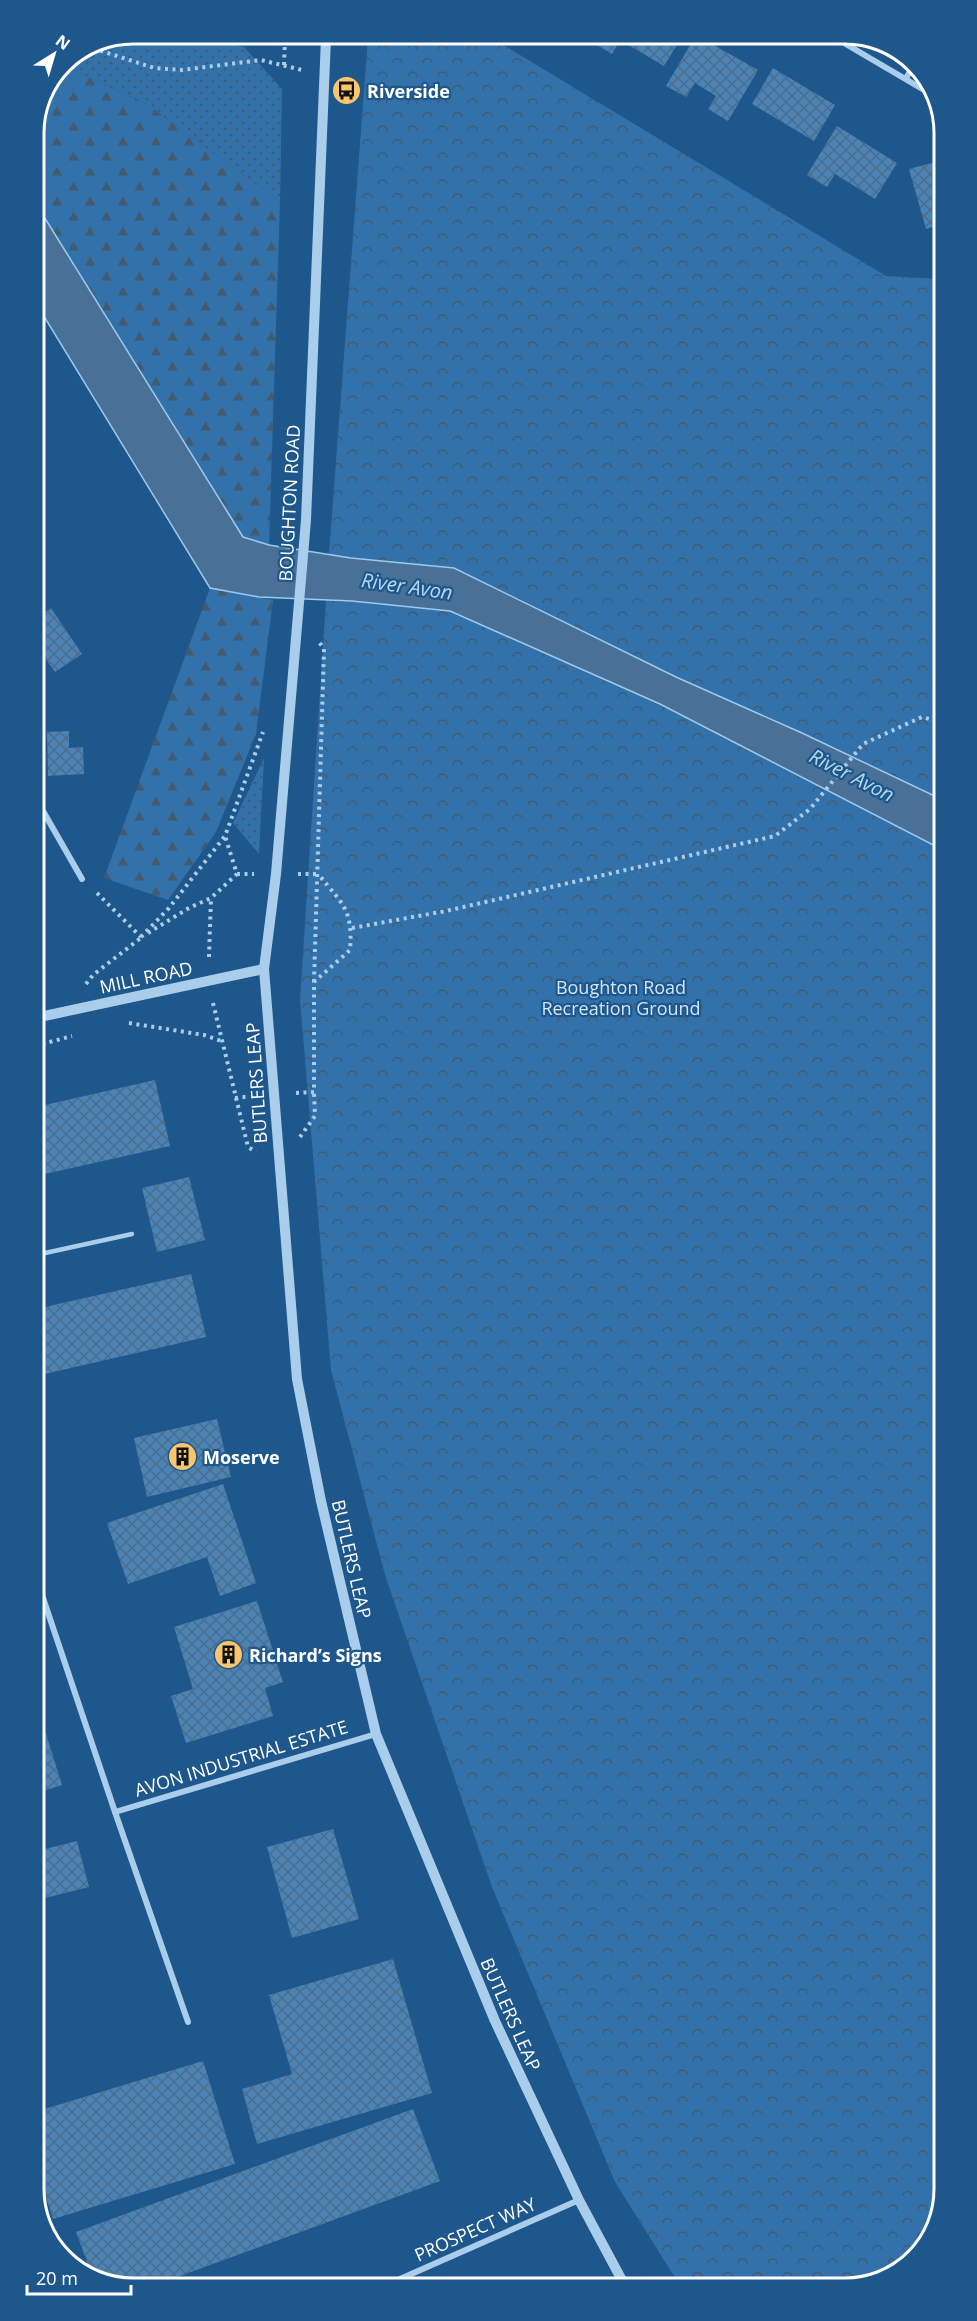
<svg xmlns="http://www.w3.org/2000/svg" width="977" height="2321" viewBox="0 0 977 2321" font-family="'Open Sans',sans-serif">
<defs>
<pattern id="grass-dots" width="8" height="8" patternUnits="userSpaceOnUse" patternTransform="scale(1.5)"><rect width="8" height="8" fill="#3271a9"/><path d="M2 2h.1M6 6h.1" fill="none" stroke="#425b71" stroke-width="1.8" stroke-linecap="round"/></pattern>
<pattern id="forest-firs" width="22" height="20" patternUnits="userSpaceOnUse" patternTransform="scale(1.5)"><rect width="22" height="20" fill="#3271a9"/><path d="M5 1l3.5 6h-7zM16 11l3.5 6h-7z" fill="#425b71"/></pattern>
<pattern id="park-crowns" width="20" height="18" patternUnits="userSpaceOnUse" patternTransform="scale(1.5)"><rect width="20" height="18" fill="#3271a9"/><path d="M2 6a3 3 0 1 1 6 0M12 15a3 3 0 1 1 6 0" fill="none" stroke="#425b71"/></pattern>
<pattern id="building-cross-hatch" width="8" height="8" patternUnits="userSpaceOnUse" patternTransform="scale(1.5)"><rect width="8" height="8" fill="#4b83b5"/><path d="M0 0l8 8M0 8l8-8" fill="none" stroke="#4b6d8b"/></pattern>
</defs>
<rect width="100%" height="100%" fill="#1e578b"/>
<g fill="url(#grass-dots)">
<path d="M 208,39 L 244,47 L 282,89 L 280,201 L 146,104 L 61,64 L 95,40 Z"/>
<path d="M 264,758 L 259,854 L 233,823 Z"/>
</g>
<g fill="url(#forest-firs)">
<path d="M 61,64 L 146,104 L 280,201 L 269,545 L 243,537 L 33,199 L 33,126 Z"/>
<path d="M 210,588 L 273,600 L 256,734 L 216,832 L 168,900 L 104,878 Z"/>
</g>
<path fill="url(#park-crowns)" d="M 490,37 L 886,276 L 939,279 L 944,2189 L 924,2249 L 876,2283 L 679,2284 L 615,2182 L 492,1887 L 385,1575 L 331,1370 L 300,1000 L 329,554 L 368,38 Z"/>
<path fill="#497096" stroke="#9ec9ee" stroke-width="1.5" d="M 33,199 L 243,537 L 269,545 L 351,558 L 454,568 L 676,677 L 802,733 L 941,799 L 941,849 L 660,704 L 450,611 L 352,601 L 259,597 L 210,588 L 34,300 Z"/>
<g fill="url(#building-cross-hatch)">
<path d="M 683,35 L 664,66 L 620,40 L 612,54 L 592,42 L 596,36 Z"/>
<path d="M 696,35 L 758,70 L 728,121 L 708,109 L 716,96 L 695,83 L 686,97 L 666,86 Z"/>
<path d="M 773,68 L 835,105 L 814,141 L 752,104 Z"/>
<path d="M 837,126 L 897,163 L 875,199 L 835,174 L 827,187 L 807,175 Z"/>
<path d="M 939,161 L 939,225 L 926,229 L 909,169 Z"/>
<path d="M 34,567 L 43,579 L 34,585 Z"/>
<path d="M 51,608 L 82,654 L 55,672 L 34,642 L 34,638 L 45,631 L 36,618 Z"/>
<path d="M 69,731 L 69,748 L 83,747 L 84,774 L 48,776 L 47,732 Z"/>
<path d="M 155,1080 L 170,1146 L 36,1176 L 36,1107 Z"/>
<path d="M 189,1177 L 205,1240 L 157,1252 L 142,1188 Z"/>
<path d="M 191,1274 L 206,1337 L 36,1376 L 36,1309 Z"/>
<path d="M 217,1419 L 231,1477 L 147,1497 L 134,1438 Z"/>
<path d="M 223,1484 L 256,1583 L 220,1596 L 207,1557 L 128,1584 L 107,1523 Z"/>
<path d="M 257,1601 L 283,1682 L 265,1688 L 273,1716 L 186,1743 L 171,1696 L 193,1689 L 174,1627 Z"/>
<path d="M 37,1705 L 62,1785 L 37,1793 Z"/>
<path d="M 333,1829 L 359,1919 L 292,1938 L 267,1847 Z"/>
<path d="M 77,1841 L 89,1887 L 37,1900 L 37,1851 Z"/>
<path d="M 393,1959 L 432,2093 L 257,2144 L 242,2089 L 292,2074 L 269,1995 Z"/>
<path d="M 203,2061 L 235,2164 L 53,2219 L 38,2171 L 38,2111 Z"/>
<path d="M 413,2109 L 440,2181 L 147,2288 L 126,2288 L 92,2275 L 76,2232 Z"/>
</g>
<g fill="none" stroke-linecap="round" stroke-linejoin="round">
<g stroke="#abcdec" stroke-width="4" stroke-dasharray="3 4.5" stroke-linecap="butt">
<path d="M 86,46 L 154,68 L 182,70 L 261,60 L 302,70"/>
<path d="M 284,65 L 285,39"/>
<path d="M 237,874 L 254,874"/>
<path d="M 298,874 L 318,874"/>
<path d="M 97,893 L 141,937"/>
<path d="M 352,928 L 446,911 L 775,836 L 810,809 L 863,744 L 922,717 L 940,722"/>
<path d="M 148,933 L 189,908 L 211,898 L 237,874 L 225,836"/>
<path d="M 141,937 L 169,908 L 225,836 L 263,732"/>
<path d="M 209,957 L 211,898"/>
<path d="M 314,982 L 324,649 L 319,642"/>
<path d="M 86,984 L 93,975 L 142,937"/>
<path d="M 213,1003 L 248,1147 L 256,1152"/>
<path d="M 129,1023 L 204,1035 L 221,1041"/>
<path d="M 35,1046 L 72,1036"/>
<path d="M 296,1093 L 314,1092 L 314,982 L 350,950 C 353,909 343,905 319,875"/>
<path d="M 235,1098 L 253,1096"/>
<path d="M 300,1137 L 315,1116 L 314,1092"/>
</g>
<path stroke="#abcdec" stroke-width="4.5" d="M 36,1255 L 132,1234"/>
<g stroke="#abcdec" stroke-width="6">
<path d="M 827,33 L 936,97"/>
<path d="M 906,78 L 914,65"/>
<path d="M 35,797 L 82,879"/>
<path d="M 37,1580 L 115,1812 L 376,1734"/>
<path d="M 115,1812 L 188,2022"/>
<path d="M 384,2286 L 579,2200"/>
</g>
<g stroke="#abcdec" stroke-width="10">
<path d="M 326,38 L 306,520 L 276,874 L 264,969 L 297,1379 L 321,1501 L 376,1734 L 495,2021 L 579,2200 L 624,2284"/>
<path d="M 35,1018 L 264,969"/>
</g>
</g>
<defs>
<symbol id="bus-disc" viewBox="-11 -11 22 22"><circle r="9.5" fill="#fbc56a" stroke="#1e578b"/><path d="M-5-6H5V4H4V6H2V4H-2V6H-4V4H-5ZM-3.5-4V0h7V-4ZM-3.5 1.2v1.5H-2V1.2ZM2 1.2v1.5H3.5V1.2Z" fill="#111"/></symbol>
<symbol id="building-disc" viewBox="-11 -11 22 22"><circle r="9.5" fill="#fbc56a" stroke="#1e578b"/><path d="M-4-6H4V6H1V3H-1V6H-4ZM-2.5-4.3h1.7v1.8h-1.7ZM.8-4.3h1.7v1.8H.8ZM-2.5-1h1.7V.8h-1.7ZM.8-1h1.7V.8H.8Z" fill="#111"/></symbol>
</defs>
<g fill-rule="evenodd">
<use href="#bus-disc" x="330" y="74" width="33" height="33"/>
<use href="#building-disc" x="166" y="1440" width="33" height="33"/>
<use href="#building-disc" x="212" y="1638" width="33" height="33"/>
</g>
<g text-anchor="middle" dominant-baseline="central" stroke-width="4.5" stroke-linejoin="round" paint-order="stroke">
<g font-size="18" font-weight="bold" fill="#fff" stroke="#1e578b" text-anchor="start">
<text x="367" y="91">Riverside</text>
<text x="203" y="1457">Moserve</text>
<text x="249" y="1655">Richard’s Signs</text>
</g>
<g font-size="18" fill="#fff" stroke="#1e578b">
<text transform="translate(289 503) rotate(-87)">BOUGHTON ROAD</text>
<text transform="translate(146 977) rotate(-12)">MILL ROAD</text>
<text transform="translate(256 1083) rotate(-94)">BUTLERS LEAP</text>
<text transform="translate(352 1559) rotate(77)">BUTLERS LEAP</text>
<text transform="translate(241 1758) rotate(-17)">AVON INDUSTRIAL ESTATE</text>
<text transform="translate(511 2014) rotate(66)">BUTLERS LEAP</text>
<text transform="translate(475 2229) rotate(-24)">PROSPECT WAY</text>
</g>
<g font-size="18" fill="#d0e6f9" stroke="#1e578b">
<text x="621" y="987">Boughton Road<tspan x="621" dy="21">Recreation Ground</tspan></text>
</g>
<g font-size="20" font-style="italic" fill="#b6d7f3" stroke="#1e578b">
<text transform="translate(407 586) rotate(8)">River Avon</text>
<text transform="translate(852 775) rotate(27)">River Avon</text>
</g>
</g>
<path d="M0 0H977V2321H0ZM133 44H845A89 89 0 0 1 934 133V2189A89 89 0 0 1 845 2278H133A89 89 0 0 1 44 2189V133A89 89 0 0 1 133 44Z" fill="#1e578b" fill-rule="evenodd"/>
<path fill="none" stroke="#fff" stroke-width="3" d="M133 44H845A89 89 0 0 1 934 133V2189A89 89 0 0 1 845 2278H133A89 89 0 0 1 44 2189V133A89 89 0 0 1 133 44Z"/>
<g transform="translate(54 54) rotate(37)" stroke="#1e578b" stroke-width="4.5" paint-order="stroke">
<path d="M0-4.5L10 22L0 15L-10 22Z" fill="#ffffff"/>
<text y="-9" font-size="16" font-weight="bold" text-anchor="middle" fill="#ffffff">N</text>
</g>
<path d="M27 2285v9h104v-9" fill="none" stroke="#ffffff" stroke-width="3"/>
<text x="36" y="2285" font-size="18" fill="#ffffff" stroke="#1e578b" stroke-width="4.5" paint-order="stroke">20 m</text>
</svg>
